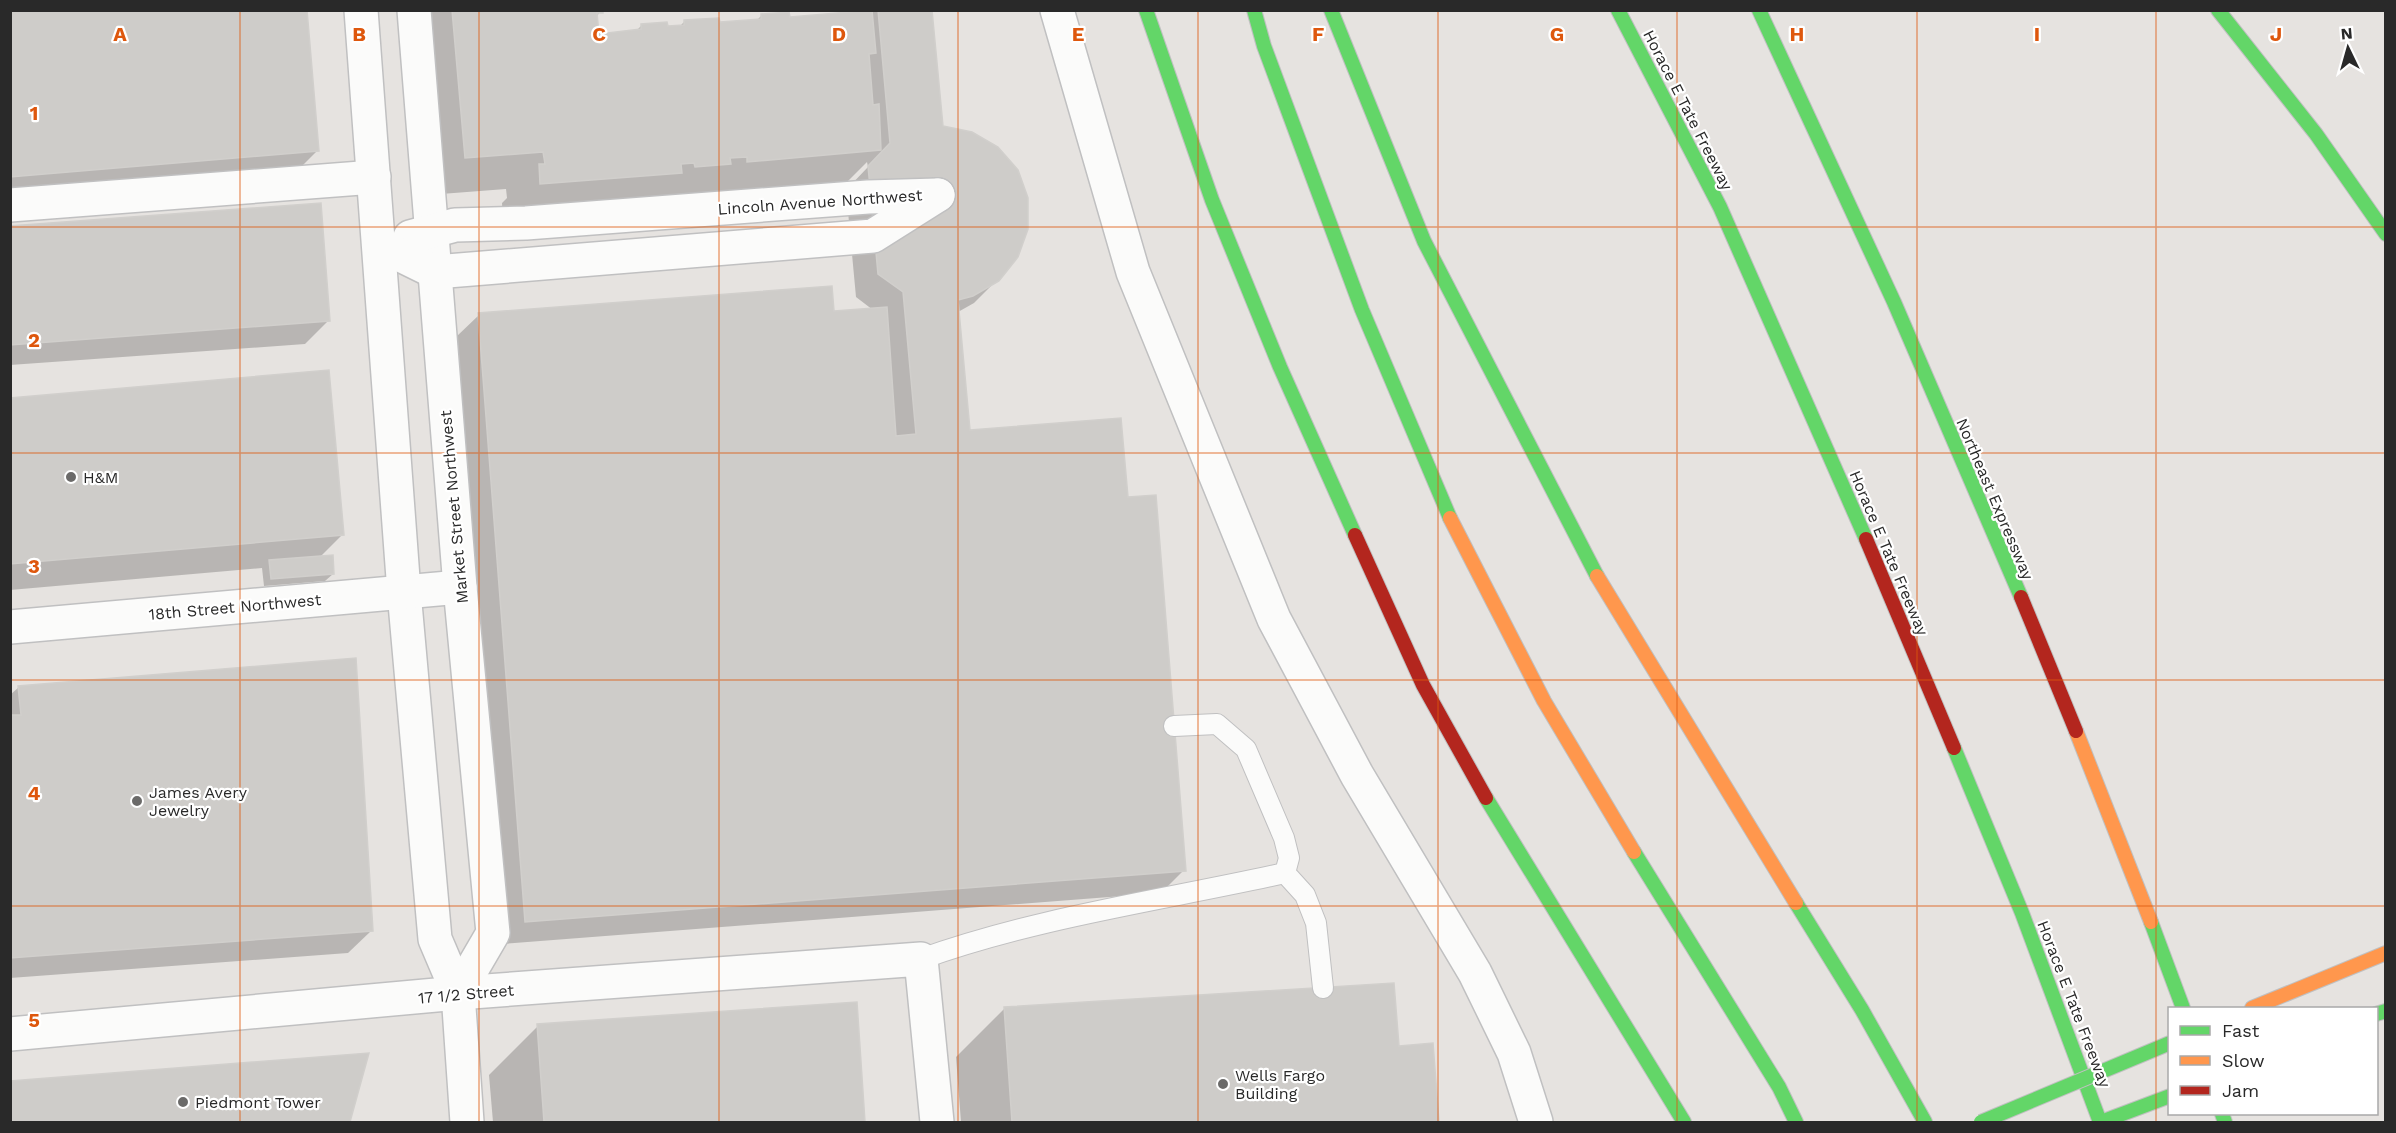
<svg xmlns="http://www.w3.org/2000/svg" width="2396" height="1133" viewBox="0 0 2396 1133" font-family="'Work Sans',sans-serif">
<rect width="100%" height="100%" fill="#e6e3e0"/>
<g fill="#0003">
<path d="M 412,10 L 601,10 L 596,18 L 598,35 L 636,31 L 641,26 L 679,27 L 684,22 L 718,24 L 756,21 L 762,15 L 788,19 L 853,14 L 856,10 L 871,10 L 871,14 L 874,10 L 931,10 L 942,127 L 997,280 L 974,303 L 958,312 L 969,432 L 1126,498 L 1184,870 L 1161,893 L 503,944 L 456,337 L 479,315 L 832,313 L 873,310 L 856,297 L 846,190 L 868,167 L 867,162 L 842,187 L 503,221 L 502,203 L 507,198 L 506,189 L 428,195 Z"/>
<path d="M 10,12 L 317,151 L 294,174 L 10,197 Z"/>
<path d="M 10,227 L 328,321 L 305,344 L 10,365 Z"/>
<path d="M 10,400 L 342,535 L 320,557 L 333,574 L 325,581 L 264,586 L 262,568 L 10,590 Z"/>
<path d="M 19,687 L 371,931 L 348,953 L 10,978 L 10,695 Z"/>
<path d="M 856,1003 L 864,1122 L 493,1122 L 489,1075 L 538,1026 Z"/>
<path d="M 1005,1008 L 1397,1047 L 1432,1045 L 1437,1122 L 961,1122 L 956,1057 Z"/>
<path d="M 367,1055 L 349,1122 L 10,1122 L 10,1083 Z"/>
</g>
<g fill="#ceccc9" stroke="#d1cfcc" stroke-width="1.5">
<path d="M 10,10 L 307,10 L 319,151 L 10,177 Z"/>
<path d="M 452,10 L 603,10 L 603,13 L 597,13 L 599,34 L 641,29 L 641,24 L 667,22 L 668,26 L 684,25 L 684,20 L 719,18 L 720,22 L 761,19 L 761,14 L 789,12 L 790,17 L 872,10 L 876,53 L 869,54 L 873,105 L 879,104 L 881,150 L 747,162 L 747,157 L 730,158 L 731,164 L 695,167 L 694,163 L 681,164 L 682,173 L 540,184 L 539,164 L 545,164 L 543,152 L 465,158 Z"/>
<path d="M 878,10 L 932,10 L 943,126 L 972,132 L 998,147 L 1018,170 L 1028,198 L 1028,229 L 1018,257 L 999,281 L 973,296 L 958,300 L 970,430 L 1121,418 L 1128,497 L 1156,495 L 1186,871 L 525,922 L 478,313 L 832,286 L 834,311 L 887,307 L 896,436 L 916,434 L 903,292 L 878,274 L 868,166 L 890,143 Z"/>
<path d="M 321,203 L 330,321 L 10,345 L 10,226 Z"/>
<path d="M 329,370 L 344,535 L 10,564 L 10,398 Z"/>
<path d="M 333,555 L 334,574 L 271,579 L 269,560 Z"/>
<path d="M 356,658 L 373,931 L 10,958 L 10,715 L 21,715 L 18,686 Z"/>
<path d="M 1394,983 L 1399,1046 L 1433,1043 L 1439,1122 L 1012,1122 L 1004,1007 Z"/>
<path d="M 857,1002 L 865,1122 L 544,1122 L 537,1024 Z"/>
<path d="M 369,1053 L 350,1122 L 10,1122 L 10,1081 Z"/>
</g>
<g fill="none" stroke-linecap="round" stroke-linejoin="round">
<defs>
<g id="lane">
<path d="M 1285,873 L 1305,895 L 1316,923 L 1323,988"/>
<path d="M 921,959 C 1038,917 1164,900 1285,873 L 1289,858 L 1284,838 L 1246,749 L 1217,724 L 1174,726"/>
</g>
<g id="street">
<path d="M 361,10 L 404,592 L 435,939 L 458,993 L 467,1122"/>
<path d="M 414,10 L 460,587 L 493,933 L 458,993"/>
<path d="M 1057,10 L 1133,272 L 1274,619 L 1357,775 L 1475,973 L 1514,1053 L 1536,1122"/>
<path d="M 10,205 L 374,177"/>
<path d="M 410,237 L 455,225 L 526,223 L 868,197 L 938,195"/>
<path d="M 380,245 L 435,272 L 873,236 L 938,195"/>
<path d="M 10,627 L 460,587"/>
<path d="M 10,1034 L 458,993 L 921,959 L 937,1122"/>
</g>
<g id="fast">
<path d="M 1146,10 L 1212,200 L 1280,367 L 1355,535"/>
<path d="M 1254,10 L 1264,46 L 1362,310 L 1450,518"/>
<path d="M 1331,10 L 1424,241 L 1597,576"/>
<path d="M 1618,10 L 1720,207 L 1866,539"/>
<path d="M 1759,10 L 1894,302 L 2021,597"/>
<path d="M 2218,10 L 2316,134 L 2386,234"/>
<path d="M 1954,748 L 2022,913 L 2100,1122"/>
<path d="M 1486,798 L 1684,1122"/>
<path d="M 1634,852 L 1779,1087 L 1796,1122"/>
<path d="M 1796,903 L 1862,1010 L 1925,1122"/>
<path d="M 2151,922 L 2183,1008"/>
<path d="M 2376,1014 L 2386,1011"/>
<path d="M 2222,1114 L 2225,1122"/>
<path d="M 2101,1122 L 2170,1096"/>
</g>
<g id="slow">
<path d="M 1450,518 L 1544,701 L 1634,852"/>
<path d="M 1597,576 L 1796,903"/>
<path d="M 2076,731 L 2151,922"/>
<path d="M 2252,1008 L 2386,953"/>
</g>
<g id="jam">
<path d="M 1355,535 L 1423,685 L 1486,798"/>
<path d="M 1866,539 L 1954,748"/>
<path d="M 2021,597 L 2076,731"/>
</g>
</defs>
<use href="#lane" stroke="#c0c0c1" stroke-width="22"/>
<use href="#street" stroke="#c0c0c1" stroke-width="36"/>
<use href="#fast" stroke="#c0c0c1" stroke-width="16"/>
<use href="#slow" stroke="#c0c0c1" stroke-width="16"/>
<use href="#jam" stroke="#c0c0c1" stroke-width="16"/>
<use href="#lane" stroke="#fbfbfa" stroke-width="20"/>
<use href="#street" stroke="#fbfbfa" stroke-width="33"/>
<use href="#fast" stroke="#63d668" stroke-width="14"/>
<use href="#slow" stroke="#ff974d" stroke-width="14"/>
<use href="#jam" stroke="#b3261e" stroke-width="14"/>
<defs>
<path id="fast-bridge" d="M 1981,1122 L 2170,1043"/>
</defs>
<use href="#fast-bridge" stroke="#c0c0c1" stroke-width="16" stroke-linecap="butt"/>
<use href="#fast-bridge" stroke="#63d668" stroke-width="14"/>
</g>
<path fill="none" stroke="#de570d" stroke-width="1.5" stroke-opacity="0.55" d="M 240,10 L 240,1122M 479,10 L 479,1122M 719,10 L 719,1122M 958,10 L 958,1122M 1198,10 L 1198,1122M 1438,10 L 1438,1122M 1677,10 L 1677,1122M 1917,10 L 1917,1122M 2156,10 L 2156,1122M 10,227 L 2386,227M 10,453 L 2386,453M 10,680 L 2386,680M 10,906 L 2386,906"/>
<g fill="#6b6a69" stroke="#fff" stroke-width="2">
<circle cx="71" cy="477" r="6"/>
<circle cx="137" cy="801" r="6"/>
<circle cx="1223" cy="1084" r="6"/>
<circle cx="183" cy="1102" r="6"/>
</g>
<g text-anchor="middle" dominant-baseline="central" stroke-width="4.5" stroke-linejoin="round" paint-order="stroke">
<g font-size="16" fill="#292929" stroke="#fff">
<text transform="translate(1688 110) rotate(63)">Horace E Tate Freeway</text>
<text transform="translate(820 202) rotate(-4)">Lincoln Avenue Northwest</text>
<text transform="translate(1995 499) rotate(67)">Northeast Expressway</text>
<text transform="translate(454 507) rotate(-95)">Market Street Northwest</text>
<text transform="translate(1889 553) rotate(67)">Horace E Tate Freeway</text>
<text transform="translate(235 607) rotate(-5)">18th Street Northwest</text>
<text transform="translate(466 994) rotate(-5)">17 1/2 Street</text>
<text transform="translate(2074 1004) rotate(69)">Horace E Tate Freeway</text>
</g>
<g font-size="16" fill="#292929" stroke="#fff" text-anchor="start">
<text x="83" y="477">H&amp;M</text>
<text x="149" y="792">James Avery<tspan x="149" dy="18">Jewelry</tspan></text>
<text x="1235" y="1075">Wells Fargo<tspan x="1235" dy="18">Building</tspan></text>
<text x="195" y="1102">Piedmont Tower</text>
</g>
</g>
<g font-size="20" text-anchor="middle" font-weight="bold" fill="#de570d" stroke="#fff" stroke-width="4.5" stroke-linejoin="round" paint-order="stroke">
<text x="120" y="41">A</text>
<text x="359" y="41">B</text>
<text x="599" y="41">C</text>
<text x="839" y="41">D</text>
<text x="1078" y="41">E</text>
<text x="1318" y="41">F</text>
<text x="1557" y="41">G</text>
<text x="1797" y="41">H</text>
<text x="2037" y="41">I</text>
<text x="2276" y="41">J</text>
<text x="34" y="120">1</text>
<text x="34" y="347">2</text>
<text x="34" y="573">3</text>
<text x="34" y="800">4</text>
<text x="34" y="1027">5</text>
</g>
<rect width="2396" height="1133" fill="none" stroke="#292929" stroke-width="24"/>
<rect x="2168" y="1007" width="210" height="108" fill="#ffffff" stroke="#a9a9a9" stroke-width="1.5"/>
<rect x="2180" y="1026" width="30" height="9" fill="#63d668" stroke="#a9a9a9" stroke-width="1.5"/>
<text x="2222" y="1037" font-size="18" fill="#292929">Fast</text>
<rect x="2180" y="1056" width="30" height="9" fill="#ff974d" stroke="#a9a9a9" stroke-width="1.5"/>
<text x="2222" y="1067" font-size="18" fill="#292929">Slow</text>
<rect x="2180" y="1086" width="30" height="9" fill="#b3261e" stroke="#a9a9a9" stroke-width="1.5"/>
<text x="2222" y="1097" font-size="18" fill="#292929">Jam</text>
<g transform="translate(2348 48) rotate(355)" stroke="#ffffff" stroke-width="4.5" paint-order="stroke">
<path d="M0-4.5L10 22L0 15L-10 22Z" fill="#292929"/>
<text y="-9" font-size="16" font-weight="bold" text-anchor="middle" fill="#292929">N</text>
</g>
</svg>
